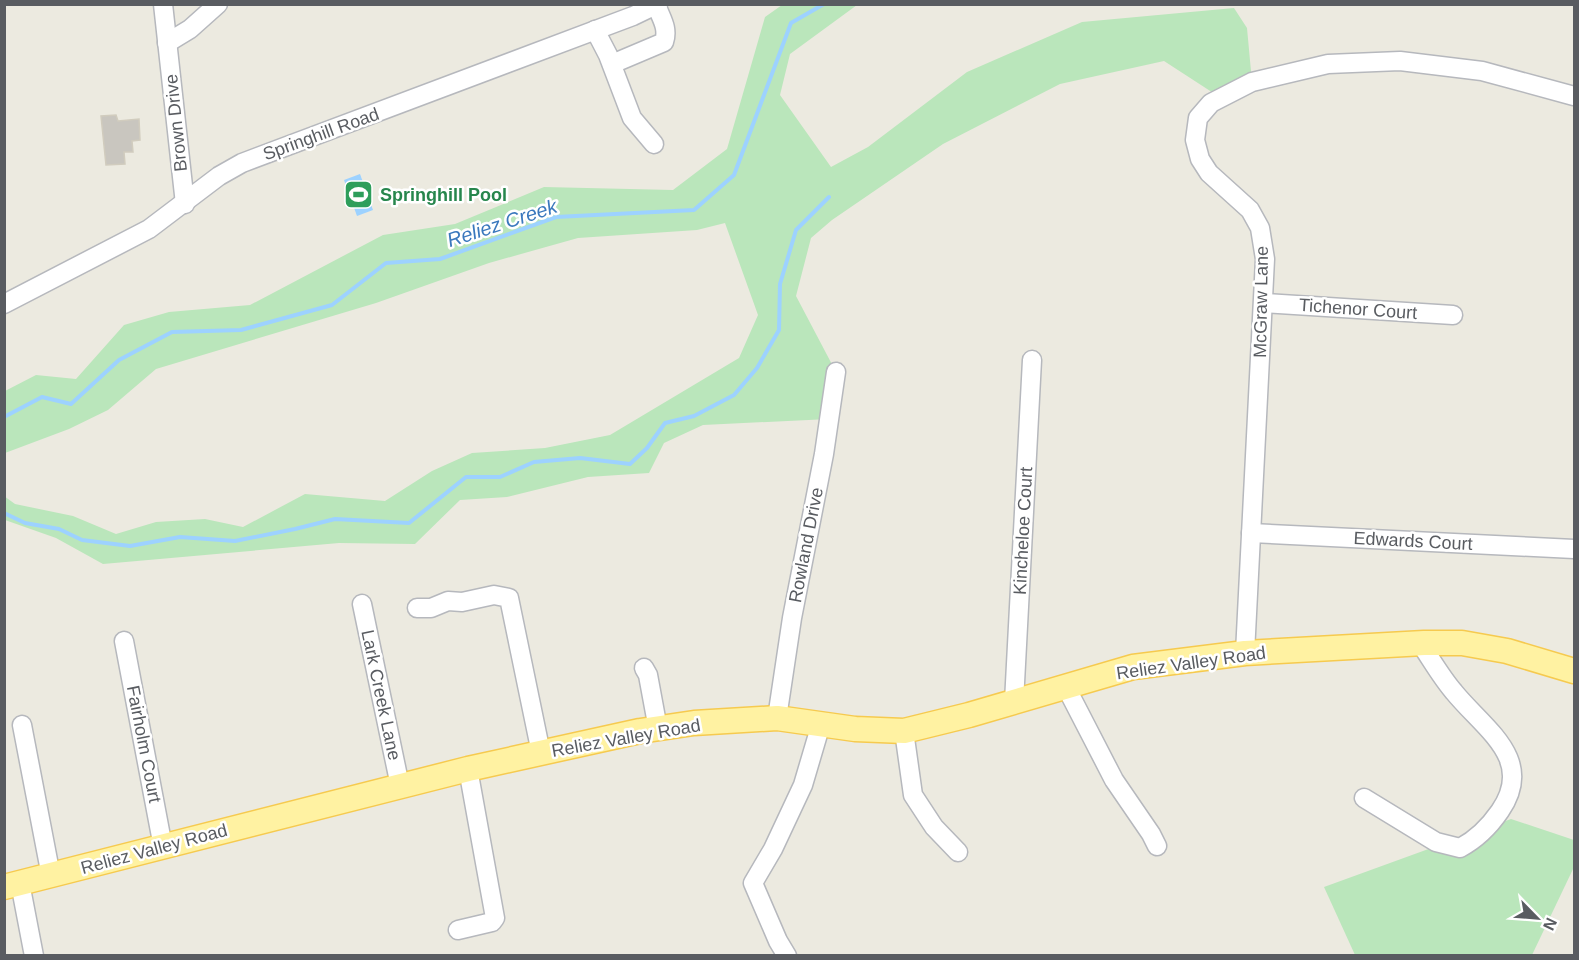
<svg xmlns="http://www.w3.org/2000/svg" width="1579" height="960" viewBox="0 0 1579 960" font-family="Arial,sans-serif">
<rect width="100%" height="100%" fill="#eceae0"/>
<g fill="#bae6bb">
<path d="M 782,5 L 857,5 L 790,54 L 780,95 L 831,167 L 868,147 L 967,72 L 1082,22 L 1234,8 L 1247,28 L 1252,82 L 1221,98 L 1164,61 L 1060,84 L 943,144 L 832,220 L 811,238 L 796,296 L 836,372 L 829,419 L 703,425 L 664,443 L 649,473 L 588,477 L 507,497 L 460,500 L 415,544 L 339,543 L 103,564 L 56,538 L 5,520 L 4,496 L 15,504 L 73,516 L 116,534 L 156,522 L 205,519 L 243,527 L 305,494 L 385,501 L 432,471 L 472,453 L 545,448 L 610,435 L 739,358 L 758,315 L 725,223 L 697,230 L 578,238 L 489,263 L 376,303 L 156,369 L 108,410 L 69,429 L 5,453 L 5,391 L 36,375 L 76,379 L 124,325 L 169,312 L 250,305 L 383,235 L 455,224 L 544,187 L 673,190 L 727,149 L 765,17 Z"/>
<path d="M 1511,819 L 1574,840 L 1574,867 L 1532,955 L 1355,955 L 1324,887 Z"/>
</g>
<path fill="#9dd2ff" d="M 360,174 L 373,210 L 357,216 L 344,180 Z"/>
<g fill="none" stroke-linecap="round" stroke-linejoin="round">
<g stroke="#9dd2ff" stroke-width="4">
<path d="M 4,417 L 42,397 L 71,404 L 119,360 L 172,332 L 241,330 L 332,305 L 386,263 L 440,259 L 556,217 L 694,210 L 734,175 L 791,23 L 824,4"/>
<path d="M 4,513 L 25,523 L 59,529 L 82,540 L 130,546 L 180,537 L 235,541 L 295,529 L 335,519 L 409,523 L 466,477 L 500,477 L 534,462 L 580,458 L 630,464 L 647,448 L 665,423 L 694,416 L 734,395 L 757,368 L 779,330 L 780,284 L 796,230 L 829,197"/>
</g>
</g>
<path fill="#c9c6bf" stroke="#d1ccbe" stroke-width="1.5" d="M 116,115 L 118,121 L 139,119 L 140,140 L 132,141 L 133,152 L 124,152 L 125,164 L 106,165 L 101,116 Z"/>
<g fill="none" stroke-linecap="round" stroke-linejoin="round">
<defs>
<g id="minor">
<path d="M 163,4 L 185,204"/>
<path d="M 595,30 L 608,55 L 632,118 L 654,144"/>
<path d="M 167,43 L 190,29 L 218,4"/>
<path d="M 612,64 L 664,42 C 669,27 660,17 656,4"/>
<path d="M 1264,303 L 1453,315"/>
<path d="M 4,304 L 149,229 L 219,176 L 242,163 L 633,16 L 658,4"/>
<path d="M 1251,533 L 1574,549"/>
<path d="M 362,604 L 400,786"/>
<path d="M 417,608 L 431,608 L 448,601 L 462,602 L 494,595 L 509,598 L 541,753"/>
<path d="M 124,641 L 163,847"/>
<path d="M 1245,653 L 1265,259 L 1260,228 L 1250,210 L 1209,173 L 1200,159 L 1195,140 L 1198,118 L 1211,103 L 1252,82 L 1328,64 L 1400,61 L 1482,71 L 1574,96"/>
<path d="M 644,668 L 648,675 L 658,729"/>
<path d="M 1066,687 L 1114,780 L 1151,834 L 1157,846"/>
<path d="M 1014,702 L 1032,360"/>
<path d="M 777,718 L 792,618 L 824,454 L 836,372"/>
<path d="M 22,725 L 51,876"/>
<path d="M 904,731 L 913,795 L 934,827 L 958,852"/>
<path d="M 1364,798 L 1436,842 L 1460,848 C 1477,839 1489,827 1500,811 C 1536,759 1484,729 1454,692 C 1441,677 1431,659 1420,643"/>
<path d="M 20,883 L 34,956"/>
<path d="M 458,930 L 492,922 L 495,918 L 468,769"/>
<path d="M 787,956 L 778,941 L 753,883 L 773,849 L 803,785 L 821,724"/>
</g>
<path id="major" d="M 4,887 L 468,769 L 640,731 L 694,723 L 777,718 L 855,729 L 904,731 L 969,715 L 1133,667 L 1245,653 L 1424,643 L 1462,643 L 1507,651 L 1574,671"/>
</defs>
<use href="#minor" stroke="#b6b8bd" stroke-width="21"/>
<use href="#major" stroke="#f6ca4f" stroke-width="27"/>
<use href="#minor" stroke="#fff" stroke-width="18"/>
<use href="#major" stroke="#fff2a2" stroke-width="24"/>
</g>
<defs>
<symbol id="stadium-square" viewBox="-11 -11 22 22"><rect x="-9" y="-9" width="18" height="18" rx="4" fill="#2e9e5b" stroke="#fff"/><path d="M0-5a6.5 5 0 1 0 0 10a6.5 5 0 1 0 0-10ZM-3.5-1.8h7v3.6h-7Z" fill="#fff"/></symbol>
</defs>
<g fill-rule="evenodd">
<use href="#stadium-square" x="342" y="178" width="33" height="33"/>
</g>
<g text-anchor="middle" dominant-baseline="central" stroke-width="5" stroke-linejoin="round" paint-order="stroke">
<g font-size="18" fill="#595c61" stroke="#fff">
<text transform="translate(176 123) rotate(-96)">Brown Drive</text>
<text transform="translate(321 134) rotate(-20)">Springhill Road</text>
<text transform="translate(1261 302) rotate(-89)">McGraw Lane</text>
<text transform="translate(1358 309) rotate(4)">Tichenor Court</text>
<text transform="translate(1023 531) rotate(-87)">Kincheloe Court</text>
<text transform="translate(1413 541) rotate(3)">Edwards Court</text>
<text transform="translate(806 545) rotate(-79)">Rowland Drive</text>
<text transform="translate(1191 663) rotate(-8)">Reliez Valley Road</text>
<text transform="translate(381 695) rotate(78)">Lark Creek Lane</text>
<text transform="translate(626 738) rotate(-10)">Reliez Valley Road</text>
<text transform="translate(144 744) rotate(79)">Fairholm Court</text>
<text transform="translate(154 849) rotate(-15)">Reliez Valley Road</text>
</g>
<g font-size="18" font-weight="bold" fill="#27864d" stroke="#fff" text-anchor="start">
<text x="380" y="195">Springhill Pool</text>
</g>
<g font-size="20" font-style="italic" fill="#3a78bd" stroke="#fff">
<text transform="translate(502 223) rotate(-18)">Reliez Creek</text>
</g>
</g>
<rect width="1579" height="960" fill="none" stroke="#595c61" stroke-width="12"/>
<g transform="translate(1537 918) rotate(115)" stroke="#ffffff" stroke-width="4.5" paint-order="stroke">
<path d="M0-4.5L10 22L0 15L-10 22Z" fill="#595c61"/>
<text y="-9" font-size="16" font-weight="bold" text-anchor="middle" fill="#595c61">N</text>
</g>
</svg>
